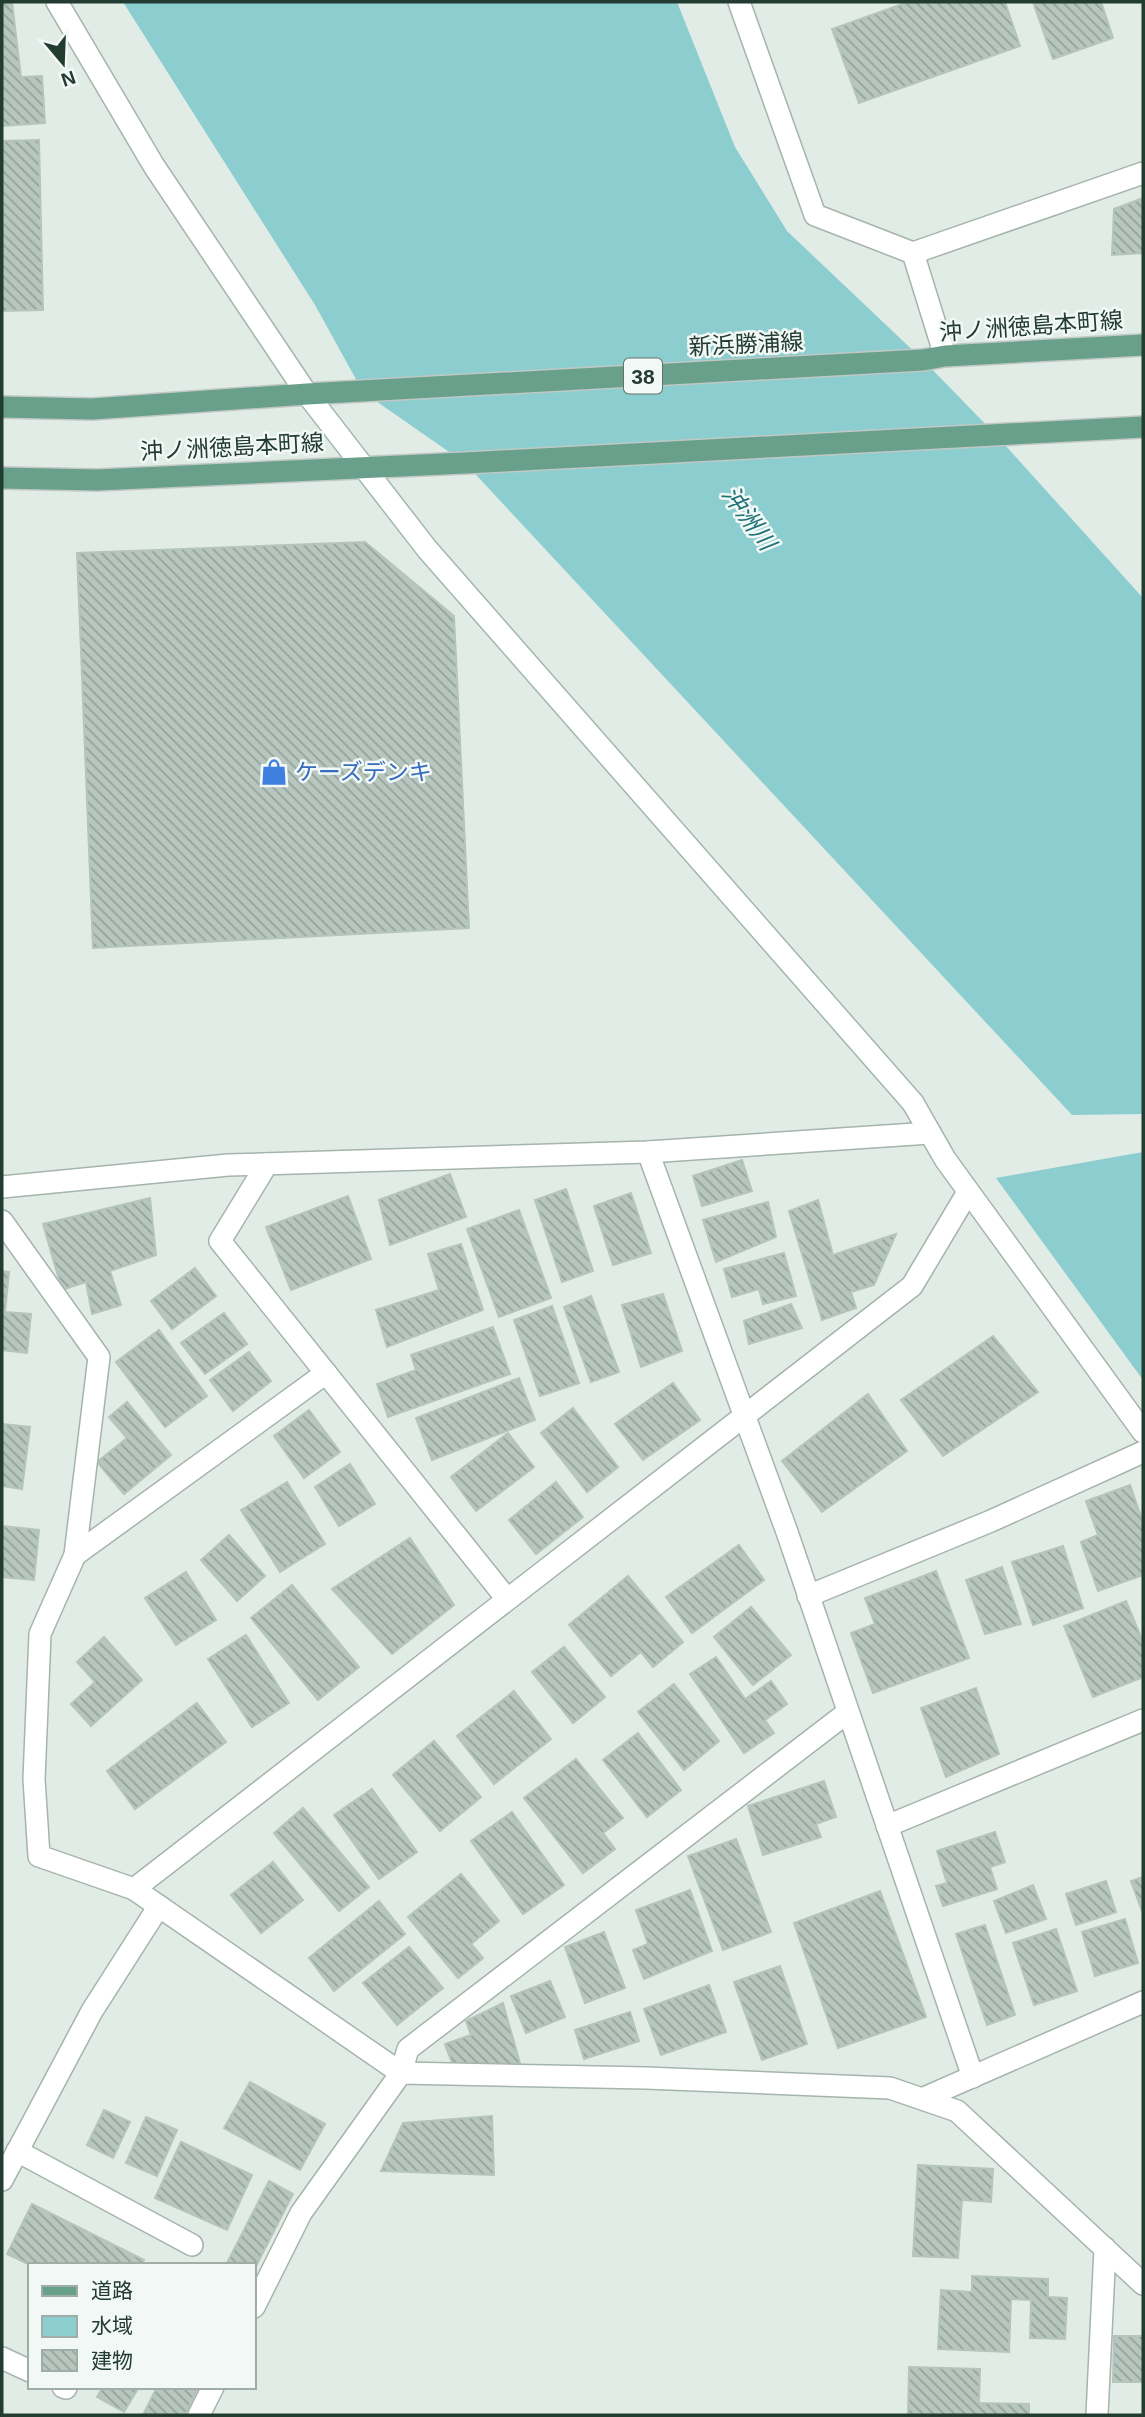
<svg xmlns="http://www.w3.org/2000/svg" width="1145" height="2417" viewBox="0 0 1145 2417" font-family="Helvetica,'Noto Sans JP',sans-serif">
<defs>
<pattern id="building-back-hatch" width="6" height="6" patternUnits="userSpaceOnUse" patternTransform="scale(1.75)"><rect width="6" height="6" fill="#b7c6bf"/><path d="M-1 5l2 2M0 0l6 6M5-1l2 2" fill="none" stroke="#94a29c"/></pattern>
</defs>
<rect width="100%" height="100%" fill="#e2ece6"/>
<g fill="#8ccdcf">
<path d="M 123,2 L 677,2 L 735,147 L 787,231 L 923,360 L 996,435 L 1143,598 L 1143,1114 L 1072,1115 L 465,463 L 363,392 L 315,305 Z"/>
<path d="M 1143,1152 L 1143,1380 L 996,1178 Z"/>
</g>
<g fill="url(#building-back-hatch)" stroke="#b5c5bc" stroke-width="2">
<path d="M 2,2 L 12,2 L 21,77 L 42,76 L 45,123 L 2,126 Z"/>
<path d="M 908,2 L 1005,2 L 1020,46 L 859,103 L 832,29 Z"/>
<path d="M 1033,2 L 1101,2 L 1113,38 L 1053,59 Z"/>
<path d="M 39,140 L 43,310 L 2,311 L 2,141 Z"/>
<path d="M 1143,198 L 1143,253 L 1112,255 L 1114,209 Z"/>
<path d="M 365,542 L 454,616 L 469,928 L 93,948 L 77,553 Z"/>
<path d="M 742,1160 L 752,1191 L 702,1206 L 693,1176 Z"/>
<path d="M 450,1174 L 466,1217 L 390,1245 L 379,1200 Z"/>
<path d="M 566,1189 L 593,1271 L 562,1282 L 535,1200 Z"/>
<path d="M 631,1193 L 651,1253 L 613,1265 L 594,1206 Z"/>
<path d="M 348,1196 L 371,1259 L 291,1290 L 266,1227 Z"/>
<path d="M 150,1198 L 156,1255 L 110,1271 L 121,1305 L 92,1314 L 86,1282 L 62,1290 L 43,1224 Z"/>
<path d="M 818,1200 L 833,1255 L 896,1234 L 874,1285 L 851,1292 L 856,1308 L 822,1320 L 789,1211 Z"/>
<path d="M 768,1202 L 776,1237 L 716,1262 L 703,1220 Z"/>
<path d="M 519,1210 L 551,1298 L 499,1317 L 467,1229 Z"/>
<path d="M 461,1244 L 483,1310 L 387,1347 L 376,1310 L 439,1290 L 428,1254 Z"/>
<path d="M 784,1253 L 796,1296 L 763,1304 L 759,1289 L 732,1297 L 724,1269 Z"/>
<path d="M 195,1268 L 216,1296 L 172,1329 L 151,1301 Z"/>
<path d="M 2,1271 L 9,1272 L 5,1312 L 31,1314 L 27,1353 L 2,1350 Z"/>
<path d="M 663,1294 L 682,1351 L 641,1367 L 622,1305 Z"/>
<path d="M 591,1296 L 619,1372 L 591,1382 L 564,1307 Z"/>
<path d="M 791,1304 L 802,1328 L 749,1344 L 744,1321 Z"/>
<path d="M 552,1306 L 579,1383 L 540,1396 L 514,1320 Z"/>
<path d="M 224,1313 L 247,1344 L 205,1374 L 181,1343 Z"/>
<path d="M 493,1327 L 510,1374 L 388,1417 L 377,1384 L 416,1370 L 411,1355 Z"/>
<path d="M 159,1330 L 207,1396 L 165,1427 L 116,1362 Z"/>
<path d="M 993,1336 L 1038,1392 L 943,1456 L 901,1400 Z"/>
<path d="M 249,1352 L 271,1381 L 233,1411 L 210,1380 Z"/>
<path d="M 519,1378 L 535,1420 L 432,1460 L 416,1418 Z"/>
<path d="M 673,1383 L 700,1420 L 643,1460 L 615,1424 Z"/>
<path d="M 868,1394 L 907,1451 L 822,1512 L 782,1461 Z"/>
<path d="M 127,1402 L 171,1455 L 124,1494 L 97,1462 L 127,1438 L 109,1417 Z"/>
<path d="M 573,1408 L 618,1467 L 587,1492 L 541,1433 Z"/>
<path d="M 309,1410 L 340,1452 L 304,1478 L 274,1436 Z"/>
<path d="M 2,1424 L 30,1427 L 22,1489 L 2,1486 Z"/>
<path d="M 508,1433 L 534,1467 L 476,1511 L 451,1477 Z"/>
<path d="M 350,1464 L 375,1504 L 339,1526 L 315,1487 Z"/>
<path d="M 287,1482 L 325,1544 L 280,1572 L 241,1510 Z"/>
<path d="M 556,1482 L 583,1517 L 536,1554 L 509,1520 Z"/>
<path d="M 1130,1485 L 1143,1522 L 1143,1575 L 1098,1591 L 1081,1542 L 1098,1535 L 1086,1501 Z"/>
<path d="M 2,1526 L 39,1530 L 34,1580 L 2,1577 Z"/>
<path d="M 229,1535 L 265,1576 L 237,1601 L 201,1560 Z"/>
<path d="M 410,1538 L 454,1605 L 392,1654 L 332,1589 Z"/>
<path d="M 739,1545 L 764,1580 L 692,1633 L 666,1597 Z"/>
<path d="M 1063,1546 L 1083,1608 L 1033,1625 L 1012,1562 Z"/>
<path d="M 1002,1567 L 1021,1624 L 985,1634 L 966,1580 Z"/>
<path d="M 936,1571 L 969,1658 L 873,1693 L 851,1633 L 875,1624 L 865,1598 Z"/>
<path d="M 186,1572 L 216,1620 L 176,1645 L 145,1598 Z"/>
<path d="M 628,1576 L 683,1642 L 653,1667 L 641,1652 L 611,1676 L 569,1625 Z"/>
<path d="M 292,1585 L 359,1667 L 318,1700 L 251,1618 Z"/>
<path d="M 1126,1601 L 1143,1642 L 1143,1677 L 1093,1697 L 1064,1626 Z"/>
<path d="M 751,1607 L 791,1655 L 753,1685 L 714,1637 Z"/>
<path d="M 246,1635 L 289,1703 L 252,1727 L 208,1659 Z"/>
<path d="M 104,1637 L 142,1680 L 91,1726 L 71,1704 L 95,1682 L 77,1662 Z"/>
<path d="M 564,1647 L 605,1697 L 573,1723 L 532,1672 Z"/>
<path d="M 716,1657 L 745,1699 L 771,1681 L 787,1704 L 765,1720 L 774,1733 L 744,1753 L 690,1674 Z"/>
<path d="M 674,1684 L 719,1741 L 684,1770 L 638,1712 Z"/>
<path d="M 976,1688 L 999,1754 L 946,1777 L 921,1708 Z"/>
<path d="M 514,1691 L 551,1739 L 494,1784 L 457,1736 Z"/>
<path d="M 197,1703 L 226,1742 L 135,1809 L 107,1771 Z"/>
<path d="M 638,1733 L 681,1790 L 647,1817 L 603,1760 Z"/>
<path d="M 434,1741 L 481,1797 L 440,1831 L 393,1775 Z"/>
<path d="M 576,1759 L 623,1818 L 603,1833 L 615,1849 L 583,1873 L 524,1798 Z"/>
<path d="M 824,1781 L 836,1817 L 816,1824 L 821,1837 L 763,1855 L 748,1806 Z"/>
<path d="M 372,1789 L 417,1852 L 379,1879 L 334,1815 Z"/>
<path d="M 303,1808 L 369,1887 L 339,1911 L 274,1833 Z"/>
<path d="M 512,1812 L 564,1885 L 523,1914 L 471,1841 Z"/>
<path d="M 995,1832 L 1005,1862 L 990,1867 L 997,1889 L 943,1906 L 936,1886 L 947,1883 L 937,1851 Z"/>
<path d="M 736,1839 L 771,1932 L 723,1950 L 688,1856 Z"/>
<path d="M 273,1862 L 303,1900 L 261,1933 L 231,1895 Z"/>
<path d="M 461,1874 L 499,1921 L 471,1944 L 483,1958 L 458,1978 L 408,1917 Z"/>
<path d="M 1143,1877 L 1143,1914 L 1131,1881 Z"/>
<path d="M 1106,1881 L 1116,1912 L 1076,1925 L 1066,1894 Z"/>
<path d="M 1033,1885 L 1046,1919 L 1006,1933 L 994,1901 Z"/>
<path d="M 690,1890 L 712,1951 L 644,1979 L 633,1950 L 648,1944 L 636,1910 Z"/>
<path d="M 880,1891 L 926,2017 L 838,2048 L 794,1923 Z"/>
<path d="M 379,1901 L 405,1934 L 334,1991 L 309,1958 Z"/>
<path d="M 1125,1919 L 1138,1963 L 1095,1976 L 1082,1932 Z"/>
<path d="M 985,1925 L 1015,2015 L 987,2025 L 956,1934 Z"/>
<path d="M 1056,1929 L 1077,1991 L 1034,2005 L 1013,1943 Z"/>
<path d="M 604,1932 L 625,1988 L 585,2003 L 565,1947 Z"/>
<path d="M 409,1947 L 443,1988 L 397,2025 L 363,1983 Z"/>
<path d="M 780,1966 L 807,2044 L 762,2060 L 734,1982 Z"/>
<path d="M 550,1981 L 565,2017 L 526,2033 L 511,1996 Z"/>
<path d="M 709,1985 L 726,2032 L 661,2055 L 644,2009 Z"/>
<path d="M 503,2003 L 521,2067 L 452,2063 L 445,2044 L 471,2035 L 466,2021 Z"/>
<path d="M 630,2012 L 639,2041 L 584,2059 L 575,2030 Z"/>
<path d="M 250,2082 L 325,2124 L 300,2170 L 224,2128 Z"/>
<path d="M 104,2110 L 130,2122 L 113,2158 L 87,2145 Z"/>
<path d="M 492,2116 L 494,2175 L 381,2171 L 403,2123 Z"/>
<path d="M 146,2117 L 177,2130 L 157,2176 L 126,2163 Z"/>
<path d="M 181,2142 L 252,2175 L 227,2230 L 155,2198 Z"/>
<path d="M 918,2165 L 993,2169 L 991,2202 L 962,2200 L 958,2258 L 913,2256 Z"/>
<path d="M 269,2181 L 293,2194 L 254,2270 L 254,2265 L 226,2265 Z"/>
<path d="M 32,2204 L 144,2260 L 142,2265 L 30,2265 L 7,2254 Z"/>
<path d="M 972,2276 L 1048,2279 L 1048,2297 L 1067,2298 L 1065,2339 L 1030,2338 L 1031,2300 L 1011,2299 L 1009,2352 L 938,2349 L 941,2290 L 972,2292 Z"/>
<path d="M 1114,2336 L 1143,2336 L 1143,2382 L 1113,2382 Z"/>
<path d="M 909,2367 L 980,2369 L 979,2403 L 1029,2404 L 1029,2415 L 908,2415 Z"/>
<path d="M 103,2387 L 139,2387 L 124,2412 L 97,2397 Z"/>
<path d="M 157,2387 L 197,2387 L 198,2388 L 185,2415 L 143,2415 Z"/>
</g>
<g fill="none" stroke-linecap="round" stroke-linejoin="round">
<defs>
<g id="street">
<path d="M 57,2 L 154,166 L 307,394"/>
<path d="M 739,2 L 815,215 L 913,253"/>
<path d="M 945,356 L 913,253 L 1143,173"/>
<path d="M 913,1103 L 945,1159 L 1143,1432"/>
<path d="M 648,1152 L 787,1532 L 973,2077"/>
<path d="M 267,1164 L 220,1241 L 507,1599"/>
<path d="M 2,1187 L 228,1165 L 648,1152 L 930,1133"/>
<path d="M 2,1221 L 99,1357 L 75,1555 L 326,1373"/>
<path d="M 75,1555 L 40,1634 L 34,1779 L 39,1856 L 134,1889 L 401,2073 L 408,2049 L 848,1712"/>
<path d="M 808,1596 L 991,1521 L 1143,1452"/>
<path d="M 887,1826 L 1143,1720"/>
<path d="M 134,1889 L 912,1286 L 968,1192"/>
<path d="M 924,2098 L 1143,2002"/>
<path d="M 17,2151 L 192,2245"/>
<path d="M 2,2180 L 92,2011 L 159,1906"/>
<path d="M 254,2307 L 301,2213 L 401,2073 L 646,2078 L 890,2088 L 957,2111 L 1143,2284"/>
<path d="M 2,2358 L 30,2371"/>
<path d="M 63,2387 L 66,2388"/>
<path d="M 199,2415 L 213,2387"/>
<path d="M 1097,2415 L 1105,2248"/>
</g>
<path id="secondary" d="M 307,394 L 427,549 L 913,1103"/>
<g id="primary">
<path d="M 2,407 L 92,409 L 307,394 L 923,360 L 945,356 L 1143,345"/>
<path d="M 2,478 L 97,480 L 465,463 L 1143,427"/>
</g>
</defs>
<use href="#street" stroke="#a5b4ac" stroke-width="24"/>
<use href="#secondary" stroke="#a1b7ad" stroke-width="24"/>
<use href="#primary" stroke="#c1c8c6" stroke-width="24"/>
<use href="#street" stroke="#fff" stroke-width="21"/>
<use href="#secondary" stroke="#fff" stroke-width="21"/>
<use href="#primary" stroke="#68a08b" stroke-width="21"/>
</g>
<defs>
<symbol id="shop-bare" viewBox="-9 -9 18 18"><path d="M-5-2.5h2.3a2.7 3.5 0 0 1 5.4 0H5L5.5 6h-11ZM-1.5-2.5h3a1.5 2.3 0 0 0-3 0Z" fill="#3f7fe0" stroke="#f2f8f5" stroke-width="2.5" paint-order="stroke"/></symbol>
</defs>
<g fill-rule="evenodd">
<use href="#shop-bare" x="255" y="753" width="38" height="38"/>
</g>
<g text-anchor="middle" dominant-baseline="central" stroke-width="5" stroke-linejoin="round" paint-order="stroke">
<rect fill="#f2f8f5" stroke="#61746c" stroke-width="2" x="624" y="358.5" width="38" height="35" rx="5"/>
<g font-size="21" font-weight="bold" fill="#233c32">
<text x="643" y="376">38</text>
</g>
<g font-size="23" fill="#233c32" stroke="#f2f8f5">
<text transform="translate(1031 326) rotate(-4)">沖ノ洲徳島本町線</text>
<text transform="translate(746 344) rotate(-3)">新浜勝浦線</text>
<text transform="translate(232 447) rotate(-3)">沖ノ洲徳島本町線</text>
</g>
<g font-size="23" fill="#366cbe" stroke="#f2f8f5" text-anchor="start">
<text x="295" y="772">ケーズデンキ</text>
</g>
<g font-size="24" font-style="italic" fill="#1f7276" stroke="#f2f8f5">
<text transform="translate(749 518) rotate(54)">沖洲川</text>
</g>
</g>
<rect width="1145" height="2417" fill="none" stroke="#233c32" stroke-width="7"/>
<rect x="28" y="2263" width="228" height="126" fill="#f2f8f5" stroke="#9fada7" stroke-width="2"/>
<rect x="42" y="2286" width="35" height="10" fill="#68a08b" stroke="#9fada7" stroke-width="2"/>
<text x="91" y="2298" font-size="21" fill="#233c32">道路</text>
<rect x="42" y="2316" width="35" height="21" fill="#8ccdcf" stroke="#9fada7" stroke-width="2"/>
<text x="91" y="2333" font-size="21" fill="#233c32">水域</text>
<rect x="42" y="2350" width="35" height="21" fill="url(#building-back-hatch)" stroke="#9fada7" stroke-width="2"/>
<text x="91" y="2368" font-size="21" fill="#233c32">建物</text>
<g transform="translate(63 63) rotate(161)" stroke="#f2f8f5" stroke-width="5" paint-order="stroke">
<path d="M0-5L12 26L0 18L-12 26Z" fill="#233c32"/>
<text y="-10" font-size="19" font-weight="bold" text-anchor="middle" fill="#233c32">N</text>
</g>
</svg>
